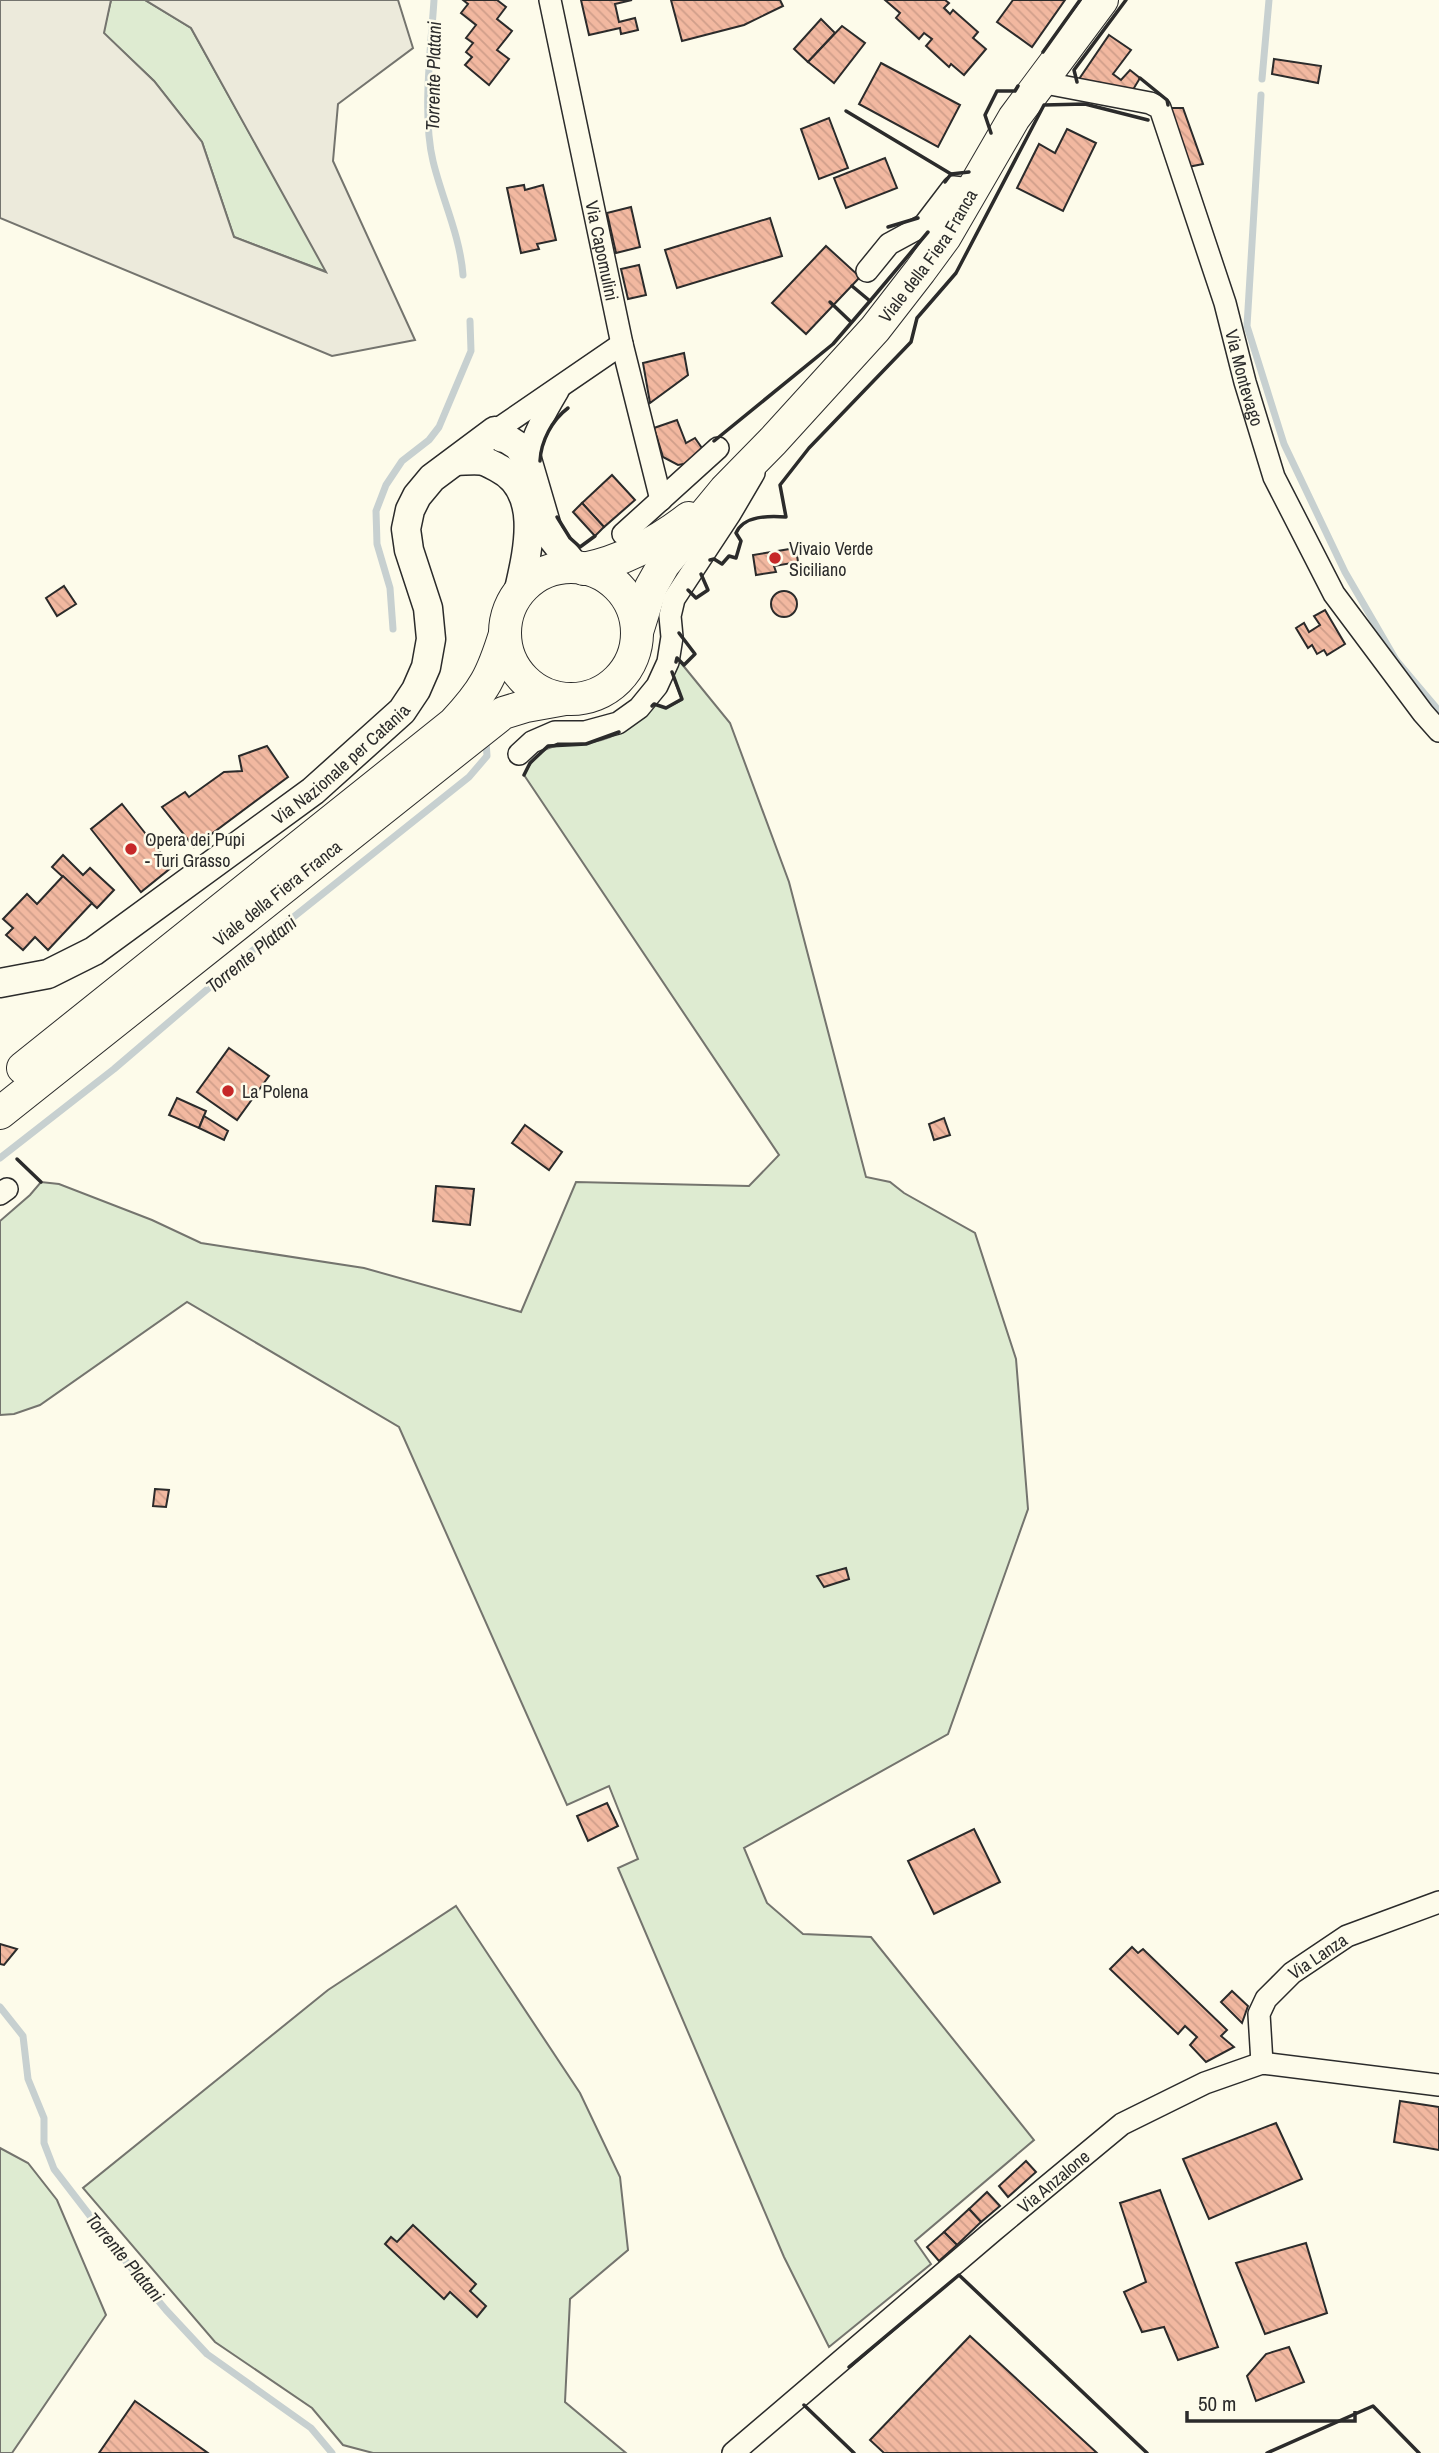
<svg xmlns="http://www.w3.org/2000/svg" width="1439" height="2453" viewBox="0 0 1439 2453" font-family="'Archivo Narrow',sans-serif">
<defs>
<pattern id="building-back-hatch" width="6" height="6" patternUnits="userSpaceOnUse" patternTransform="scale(1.75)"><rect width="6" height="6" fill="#f2b8a0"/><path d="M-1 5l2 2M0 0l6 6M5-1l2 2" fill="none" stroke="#d09e8a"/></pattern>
</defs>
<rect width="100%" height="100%" fill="#fdfbea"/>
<g fill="#deebd1" stroke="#74746e" stroke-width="2">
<path d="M 111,0 L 145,0 L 191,28 L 327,272 L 234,237 L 202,142 L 154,81 L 103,33 Z"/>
<path d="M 677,658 L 730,723 L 789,882 L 866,1177 L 890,1182 L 904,1193 L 975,1233 L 1016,1359 L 1028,1509 L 948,1734 L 744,1848 L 767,1903 L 803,1934 L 871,1937 L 1034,2140 L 915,2241 L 931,2264 L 829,2347 L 784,2257 L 618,1868 L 638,1859 L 609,1786 L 567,1805 L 399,1427 L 187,1302 L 40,1405 L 14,1414 L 0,1415 L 0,1221 L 30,1195 L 41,1182 L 59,1184 L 152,1220 L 201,1243 L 364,1268 L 521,1312 L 576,1182 L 749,1186 L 779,1155 L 524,775 C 546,730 571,753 610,737 C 627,730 641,717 654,704 L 666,708 L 682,700 L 672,674 Z"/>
<path d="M 456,1906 L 580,2093 L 620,2177 L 628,2250 L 570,2299 L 565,2402 L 626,2453 L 373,2453 L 343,2445 L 312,2408 L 215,2342 L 83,2188 L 328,1990 Z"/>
<path d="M 0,2148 L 28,2163 L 57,2200 L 106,2315 L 12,2453 L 0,2453 Z"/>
</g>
<path fill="#eceadb" stroke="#74746e" stroke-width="2" d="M 0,0 L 111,0 L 104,33 L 154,81 L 202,142 L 234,237 L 326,272 L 191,28 L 145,0 L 398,0 L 413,48 L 338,104 L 333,161 L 415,340 L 332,356 L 0,218 Z"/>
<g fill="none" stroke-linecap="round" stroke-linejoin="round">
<g stroke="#c7d0d0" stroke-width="7">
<path d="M 434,0 C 431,48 422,115 433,161 C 442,199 460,235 463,275"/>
<path d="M 1262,79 L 1269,0"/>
<path d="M 1261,95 L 1247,326 L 1284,444 L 1345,572 L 1396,660 L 1439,711"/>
<path d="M 393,629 L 390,588 L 377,544 L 376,511 L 386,485 L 402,461 L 429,440 L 439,427 L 471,351 L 470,321"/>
<path d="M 0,1158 L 114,1069 L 266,939 L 469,777 L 487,756 L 486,741"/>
<path d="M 0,2007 L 23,2036 L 28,2079 L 44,2118 L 44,2143 L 54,2169 L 114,2247 L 166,2310 L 207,2354 L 311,2428 L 332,2453"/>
</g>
</g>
<g fill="url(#building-back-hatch)" stroke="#2b2b2b" stroke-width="2">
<path d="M 463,0 L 497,0 L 506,7 L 497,19 L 512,31 L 497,50 L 509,59 L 489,85 L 465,65 L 472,57 L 466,52 L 473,43 L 466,38 L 476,25 L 461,13 L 468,4 Z"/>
<path d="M 581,0 L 632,0 L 615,4 L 619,22 L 635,18 L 638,30 L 621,34 L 620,28 L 589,35 Z"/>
<path d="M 671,0 L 780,0 L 783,6 L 744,25 L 682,41 Z"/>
<path d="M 885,0 L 945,0 L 949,3 L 944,8 L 950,14 L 953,10 L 978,32 L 973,38 L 986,49 L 964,75 L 951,64 L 949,67 L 926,46 L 932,39 L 924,33 L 919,39 L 896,18 L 900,13 Z"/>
<path d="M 1013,0 L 1065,0 L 1032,47 L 997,22 Z"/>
<path d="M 821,19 L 835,33 L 808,62 L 794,49 Z"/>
<path d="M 842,26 L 865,43 L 834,83 L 808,62 Z"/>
<path d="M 1109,35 L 1131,50 L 1113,74 L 1121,80 L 1130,70 L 1140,78 L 1131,93 L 1077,82 Z"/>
<path d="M 1274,59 L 1321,66 L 1318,83 L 1272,74 Z"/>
<path d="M 881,63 L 960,105 L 938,147 L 859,104 Z"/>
<path d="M 1168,108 L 1183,108 L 1203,164 L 1188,167 Z"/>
<path d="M 829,118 L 848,168 L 819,179 L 801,129 Z"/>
<path d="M 1067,129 L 1096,143 L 1063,211 L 1017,188 L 1039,144 L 1055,153 Z"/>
<path d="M 885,158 L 897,188 L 846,208 L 834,178 Z"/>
<path d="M 524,185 L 525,190 L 543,185 L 556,240 L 537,244 L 539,249 L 521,253 L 507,188 Z"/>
<path d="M 631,207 L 640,247 L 616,253 L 607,213 Z"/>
<path d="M 770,218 L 782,256 L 677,288 L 665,250 Z"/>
<path d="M 826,246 L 860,277 L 806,334 L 772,303 Z"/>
<path d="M 639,265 L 646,295 L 628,299 L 621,269 Z"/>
<path d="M 684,353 L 688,375 L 650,403 L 643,363 Z"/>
<path d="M 677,420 L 686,443 L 695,438 L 704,451 L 689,463 L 678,465 L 663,457 L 654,428 Z"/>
<path d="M 612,475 L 635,500 L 604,527 L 582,503 Z"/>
<path d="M 582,503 L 604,527 L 595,536 L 573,512 Z"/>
<path d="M 796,548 L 798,562 L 774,566 L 776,572 L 756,575 L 753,555 Z"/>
<path d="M 64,586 L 76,604 L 57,616 L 46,598 Z"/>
<circle cx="784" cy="604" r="13"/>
<path d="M 1325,610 L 1345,644 L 1327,655 L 1324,650 L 1317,654 L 1312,645 L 1308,648 L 1296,628 L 1304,623 L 1309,632 L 1320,625 L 1314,616 Z"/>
<path d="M 267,746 L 288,777 L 194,847 L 162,807 L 185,792 L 189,797 L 224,772 L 242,771 L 239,756 Z"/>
<path d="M 122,804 L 172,867 L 141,892 L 91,829 Z"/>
<path d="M 63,855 L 83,875 L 90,868 L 114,890 L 97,908 L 52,867 Z"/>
<path d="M 63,876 L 92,903 L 48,950 L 35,937 L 23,950 L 6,935 L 13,928 L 3,919 L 27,894 L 37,904 Z"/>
<path d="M 229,1048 L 269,1076 L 237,1120 L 197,1092 Z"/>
<path d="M 177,1098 L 206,1111 L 199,1128 L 169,1115 Z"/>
<path d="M 204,1116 L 228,1131 L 224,1140 L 199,1128 Z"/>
<path d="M 944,1118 L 950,1135 L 934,1140 L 929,1124 Z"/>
<path d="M 525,1125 L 562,1152 L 549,1170 L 512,1143 Z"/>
<path d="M 436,1186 L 474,1189 L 470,1225 L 433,1221 Z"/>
<path d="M 155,1489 L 169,1490 L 166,1507 L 153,1506 Z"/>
<path d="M 846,1568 L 849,1579 L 824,1587 L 817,1576 Z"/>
<path d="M 607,1803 L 618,1826 L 588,1841 L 577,1816 Z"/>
<path d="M 974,1829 L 1000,1882 L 934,1914 L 908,1861 Z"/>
<path d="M 0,1944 L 17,1949 L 4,1965 L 0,1964 Z"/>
<path d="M 1132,1947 L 1138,1953 L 1143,1949 L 1227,2030 L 1221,2036 L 1234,2047 L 1206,2062 L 1190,2045 L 1197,2037 L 1185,2026 L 1178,2034 L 1110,1969 Z"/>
<path d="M 1232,1991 L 1248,2006 L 1242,2023 L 1221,2002 Z"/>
<path d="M 1400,2101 L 1439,2107 L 1439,2150 L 1394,2142 Z"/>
<path d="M 1276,2123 L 1302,2179 L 1209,2219 L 1183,2159 Z"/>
<path d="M 1026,2161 L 1036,2172 L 1008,2197 L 999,2186 Z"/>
<path d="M 1160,2190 L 1218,2347 L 1178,2360 L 1164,2327 L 1142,2332 L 1124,2292 L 1146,2282 L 1120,2203 Z"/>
<path d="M 987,2192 L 1000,2206 L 981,2222 L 969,2209 Z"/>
<path d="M 969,2209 L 981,2222 L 957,2245 L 944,2232 Z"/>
<path d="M 413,2225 L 476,2284 L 470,2291 L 486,2306 L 477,2317 L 450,2292 L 444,2299 L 385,2244 L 391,2237 L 397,2242 Z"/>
<path d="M 944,2232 L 957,2245 L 939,2261 L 927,2247 Z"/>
<path d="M 1306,2243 L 1327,2313 L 1265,2334 L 1236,2263 Z"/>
<path d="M 970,2336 L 1097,2453 L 884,2453 L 870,2440 Z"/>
<path d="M 1289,2347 L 1304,2382 L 1256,2401 L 1247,2376 L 1266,2354 Z"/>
<path d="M 135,2401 L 208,2453 L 99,2453 Z"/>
</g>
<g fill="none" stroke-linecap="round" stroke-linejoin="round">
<defs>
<g id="minor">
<path id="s1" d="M 550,0 L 622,344 L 661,500"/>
<path id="s2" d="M 1040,82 L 1150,103 L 1160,108 L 1225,303 L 1245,382 L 1274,477 L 1334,594 L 1423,713 L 1439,731"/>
<path d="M 867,271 L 889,244 L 924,225 L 953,187 L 972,189"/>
<path d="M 501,441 L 495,431 L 622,344"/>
<path d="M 527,459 C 533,434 545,413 558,391"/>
<path d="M 623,534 L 718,448"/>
<path d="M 519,754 L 532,742 L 555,732 L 585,732 L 618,723 L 639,708 L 657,686 L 668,662 L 672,637 L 670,616 L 674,599 L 730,514 L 754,473"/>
<path d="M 0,1194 L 7,1189"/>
<path id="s3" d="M 1262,2063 L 1259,2014 L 1266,1999 L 1292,1973 L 1347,1936 L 1439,1902"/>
<path id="s4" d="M 733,2453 L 993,2231 L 1122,2124 L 1205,2083 L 1262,2063 L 1439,2085"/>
</g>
<g id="secondary">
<path d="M 456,461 C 464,461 475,459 483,461 C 488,462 494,466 498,468 C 544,491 527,554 518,594"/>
<path id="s5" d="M 0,983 L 48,974 L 94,951 L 313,791 L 402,711 L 416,690 L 426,667 L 431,639 L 428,608 L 409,550 L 406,529 L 410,510 L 417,496 L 432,478 L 495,431 L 518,446 L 527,459 L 549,534 L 576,568"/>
</g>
<g id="primary">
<circle cx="571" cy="633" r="66"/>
<path d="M 584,569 C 622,561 658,542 689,518"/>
<path id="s6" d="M 637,632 L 651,587 L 664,564 L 725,490 L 773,441 L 875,329 L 920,271 L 945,237 L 1014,118 L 1102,0"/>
<path d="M 23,1068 L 454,723 C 484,691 492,676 505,634"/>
<path id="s7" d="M 0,1113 L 503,713 L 526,706 L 565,699"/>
</g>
</defs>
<use href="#minor" stroke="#2b2b2b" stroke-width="24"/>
<use href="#secondary" stroke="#2b2b2b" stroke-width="31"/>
<use href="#primary" stroke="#2b2b2b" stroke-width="34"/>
<use href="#minor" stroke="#fdfbea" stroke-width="21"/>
<use href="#secondary" stroke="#fdfbea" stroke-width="28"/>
<use href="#primary" stroke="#fdfbea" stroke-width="32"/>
<g stroke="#2b2b2b" stroke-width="3.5">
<path d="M 1043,52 L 1080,0"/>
<path d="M 1140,78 L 1167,100 L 1168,105"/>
<path d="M 1077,82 L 1074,70 L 1126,0"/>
<path d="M 846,111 L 951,174"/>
<path d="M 991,133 L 985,115 L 997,91 L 1015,91 L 1018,86"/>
<path d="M 945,182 L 951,174 L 969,172"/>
<path d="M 888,227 L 918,218"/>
<path d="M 852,286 L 870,301 L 928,232"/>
<path d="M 830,302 L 851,322"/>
<path d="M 714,441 L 833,344 L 870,301"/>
<path d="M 540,461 C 541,441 552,420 568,408"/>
<path d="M 557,517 L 570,538 L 580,547 L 595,536"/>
<path d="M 710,560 L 714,559 L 722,564 L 729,556 L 736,558 L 741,541 L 736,533 C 744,515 769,516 786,517 L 780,485 L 809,448 L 911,342 L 917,318 L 956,273 L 1044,105 L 1085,104 L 1148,120"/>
<path d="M 688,590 L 696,598 L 708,590 L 701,574"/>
<path d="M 676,662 L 677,658 L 684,665 L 695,654 L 679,633"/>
<path d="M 652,706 L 654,704 L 666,708 L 682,699 L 672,672"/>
<path d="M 524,775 L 530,763 L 548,746 L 586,744 L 619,732"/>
<path d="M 17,1159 L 41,1182"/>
<path d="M 849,2367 L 959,2275 L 1147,2453"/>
<path d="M 804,2405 L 854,2453"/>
<path d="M 1267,2453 L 1373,2406 L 1419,2453"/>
</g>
</g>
<g fill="#c62828" stroke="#fdfbea" stroke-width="2.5">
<circle cx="775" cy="558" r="7"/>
<circle cx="131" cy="849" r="7"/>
<circle cx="228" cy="1091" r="7"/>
</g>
<g text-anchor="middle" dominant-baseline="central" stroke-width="5" stroke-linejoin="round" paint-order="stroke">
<g font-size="18" fill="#2b2b2b" stroke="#fdfbea">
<text stroke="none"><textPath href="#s1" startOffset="256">Via Capomulini</textPath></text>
<text stroke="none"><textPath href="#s6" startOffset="480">Viale della Fiera Franca</textPath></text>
<text stroke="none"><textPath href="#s2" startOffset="406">Via Montevago</textPath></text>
<text stroke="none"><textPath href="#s5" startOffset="410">Via Nazionale per Catania</textPath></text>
<text stroke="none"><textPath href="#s7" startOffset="354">Viale della Fiera Franca</textPath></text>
<text stroke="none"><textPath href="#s3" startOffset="133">Via Lanza</textPath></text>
<text stroke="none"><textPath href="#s4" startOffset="420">Via Anzalone</textPath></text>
</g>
<g font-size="18" fill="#2b2b2b" stroke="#fdfbea" text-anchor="start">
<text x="789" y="548">Vivaio Verde<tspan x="789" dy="21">Siciliano</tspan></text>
<text x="145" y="839">Opera dei Pupi<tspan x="145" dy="21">- Turi Grasso</tspan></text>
<text x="242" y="1091">La Polena</text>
</g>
<g font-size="19" font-style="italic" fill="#2b2b2b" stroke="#fdfbea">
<text transform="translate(433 76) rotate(-89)">Torrente Platani</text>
<text transform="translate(251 954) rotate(-39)">Torrente Platani</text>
<text transform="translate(125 2257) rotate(50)">Torrente Platani</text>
</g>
</g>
<path d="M1187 2411v10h168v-10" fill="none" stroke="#2b2b2b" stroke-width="3.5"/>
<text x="1198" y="2411" font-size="21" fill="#2b2b2b" stroke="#fdfbea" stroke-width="5" paint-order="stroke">50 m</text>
</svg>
